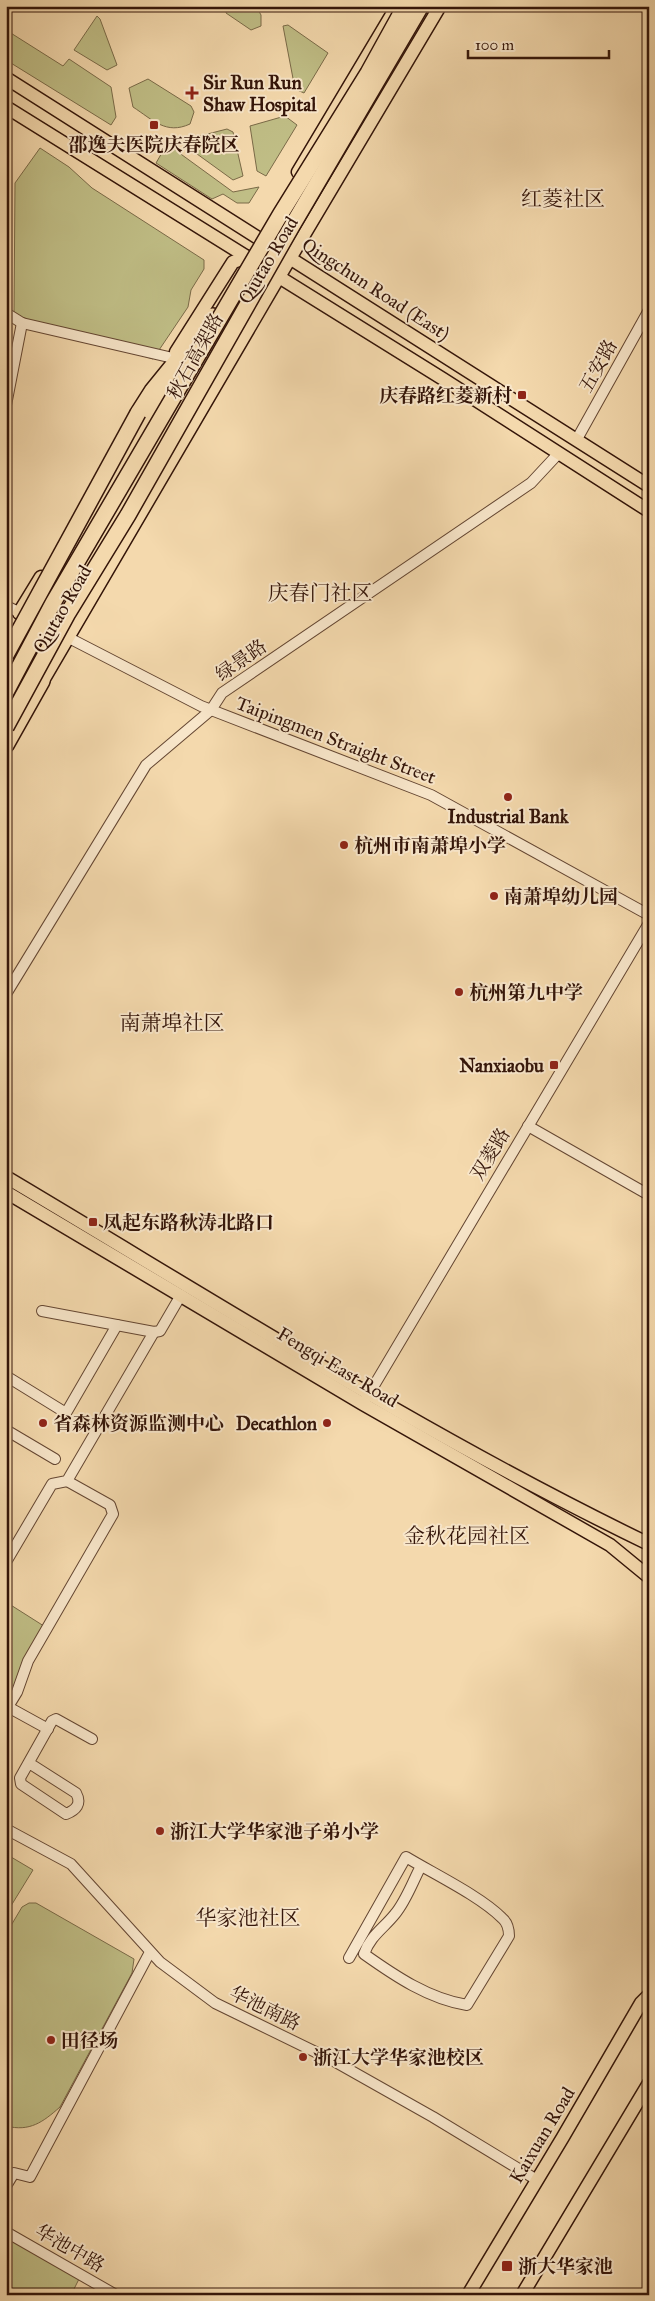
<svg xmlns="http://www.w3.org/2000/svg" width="655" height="2301" viewBox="0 0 655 2301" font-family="'IM FELL Great Primer','Noto Serif SC',serif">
<rect width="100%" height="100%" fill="#f4d9ad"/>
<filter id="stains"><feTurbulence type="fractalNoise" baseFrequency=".004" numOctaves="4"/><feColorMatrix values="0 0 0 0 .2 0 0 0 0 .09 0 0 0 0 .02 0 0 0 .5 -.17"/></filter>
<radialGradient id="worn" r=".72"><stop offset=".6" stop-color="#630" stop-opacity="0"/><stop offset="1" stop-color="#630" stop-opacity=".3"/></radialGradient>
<g fill="#c0be86" stroke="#7a6a48">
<path d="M 227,6 L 256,6 L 261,15 L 261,26 L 251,30 L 226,13 Z"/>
<path d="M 97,16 L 100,19 L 117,65 L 107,70 L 74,50 Z"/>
<path d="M 288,25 L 328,53 L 304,93 L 295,89 L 283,26 Z"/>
<path d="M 6,30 L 63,66 L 69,59 L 111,87 L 116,117 L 111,125 L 6,60 Z"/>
<path d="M 148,79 L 191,106 L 194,112 L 190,124 C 166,135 153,120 133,107 L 129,88 Z"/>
<path d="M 285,116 L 297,125 L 266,176 L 257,171 L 250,126 Z"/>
<path d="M 227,129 L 233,132 L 243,176 L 233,180 L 186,146 L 188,139 Z"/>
<path d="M 167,144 L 233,192 L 259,187 L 249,203 L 237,203 L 223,194 L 212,199 L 156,163 Z"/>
<path d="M 40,148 L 69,167 L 92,188 L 204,260 L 204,269 L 191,290 L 188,307 L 153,359 L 14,316 L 15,183 Z"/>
<path d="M 6,1602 L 47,1628 L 6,1710 Z"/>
<path d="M 6,1854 L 33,1870 L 6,1914 Z"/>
<path d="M 29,1903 L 36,1903 L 134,1959 L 132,1973 L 60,2107 C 43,2122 30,2132 6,2126 L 6,1934 L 22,1907 Z"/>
<path d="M 6,2232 L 81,2275 L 71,2295 L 6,2295 Z"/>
</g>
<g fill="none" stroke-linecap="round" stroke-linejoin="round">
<defs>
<g id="minor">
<path d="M 6,313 L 22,323 L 173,358"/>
<path d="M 6,405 L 22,323"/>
<path d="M 577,439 L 649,310"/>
<path d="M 6,606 L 25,615"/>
<path d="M 38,622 L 201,706 L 431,795 L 649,915"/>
<path d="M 6,994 L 146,765 L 211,710 L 222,693 L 531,483 L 558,454"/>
<path d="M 528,1126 L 649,1195"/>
<path d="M 42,1311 L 154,1332 L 160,1331 L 181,1295"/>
<path d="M 6,1376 L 66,1413 L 117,1325"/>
<path d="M 366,1399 L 649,923"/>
<path d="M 6,1430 L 55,1459"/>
<path d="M 6,1562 L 52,1484 L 67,1481 L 154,1332"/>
<path d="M 8,1707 L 48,1729"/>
<path d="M 6,1710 L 17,1692 L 28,1661 L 113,1514 L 110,1505 L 67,1481"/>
<path d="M 29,1763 L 76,1793 C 82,1804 76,1810 66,1814 L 21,1784 L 20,1778 L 52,1721 L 56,1719 L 92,1739"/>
<path d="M 6,1829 L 71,1864 L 160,1962 L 215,2003 L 332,2060 L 433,2117 L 537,2180"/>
<path d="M 349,1958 L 406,1857 C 434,1874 480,1896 502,1918 C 508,1923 509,1929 509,1936 L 467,2005 C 429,1999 395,1976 364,1954 C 370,1936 384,1928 395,1914 C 406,1901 413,1881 421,1866"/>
<path d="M 6,2186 L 14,2173 L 30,2177 L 150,1952"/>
<path d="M 6,2232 L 116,2295"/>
</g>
<g id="major">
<path d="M 6,78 L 649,486"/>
<path d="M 6,107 L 443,379 L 649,511"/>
<path d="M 298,172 L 397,6"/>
<path d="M 176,352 L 233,262 L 248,257"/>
<path d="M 19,613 L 41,577"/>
<path d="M 6,672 C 61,567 119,461 183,362"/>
<path d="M 38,689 L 273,287 L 440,6"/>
<path d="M 6,1177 C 218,1303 427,1437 649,1544"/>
<path d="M 6,1192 L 363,1404 L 610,1545 L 649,1577"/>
<path d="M 468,2295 L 563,2137 L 641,2003 L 649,1995"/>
<path d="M 522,2295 L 649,2083"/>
</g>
<g id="highway">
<path d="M 138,413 L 152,391 L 213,316"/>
<path d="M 6,745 L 42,681"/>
</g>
</defs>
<use href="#minor" stroke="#644632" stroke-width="12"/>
<use href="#major" stroke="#341509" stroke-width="15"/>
<use href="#highway" stroke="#341509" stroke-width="18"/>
<use href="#minor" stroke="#f8e6ca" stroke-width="10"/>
<use href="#major" stroke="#f4d9ad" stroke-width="12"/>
<use href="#highway" stroke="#f4d9ad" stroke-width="15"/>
<defs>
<g id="highway-bridge">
<path d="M 6,655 L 138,413"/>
<path d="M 6,692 L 53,603 L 280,215 L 368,73 L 405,6"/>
<path d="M 6,727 L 68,613 L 128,515 L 292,226 L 421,6"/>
</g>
</defs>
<use href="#highway-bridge" stroke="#341509" stroke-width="18" stroke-linecap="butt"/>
<use href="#highway-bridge" stroke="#f4d9ad" stroke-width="15"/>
</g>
<g fill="#8f2418" stroke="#f8e6ca" stroke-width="2">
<path d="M189.5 85.5h5v5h5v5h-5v5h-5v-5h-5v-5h5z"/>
<rect x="149" y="120" width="10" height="10" rx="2.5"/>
<rect x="517" y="390" width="10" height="10" rx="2.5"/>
<circle cx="508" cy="797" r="5"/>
<circle cx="344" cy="845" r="5"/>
<circle cx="494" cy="896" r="5"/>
<circle cx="459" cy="992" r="5"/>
<rect x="549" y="1060" width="10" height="10" rx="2.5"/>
<rect x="88" y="1217" width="10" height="10" rx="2.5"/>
<circle cx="43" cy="1423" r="5"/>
<circle cx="327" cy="1423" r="5"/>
<circle cx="160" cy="1831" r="5"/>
<circle cx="51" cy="2040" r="5"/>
<circle cx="303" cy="2057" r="5"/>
<rect x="501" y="2260" width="12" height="12" rx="2.5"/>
</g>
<g text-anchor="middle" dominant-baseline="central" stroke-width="4" stroke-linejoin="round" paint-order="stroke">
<g font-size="19" font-weight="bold" fill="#341509" stroke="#f8e6ca" text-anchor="start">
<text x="203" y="82">Sir Run Run<tspan x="203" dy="22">Shaw Hospital</tspan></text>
<text x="154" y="144" text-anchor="middle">邵逸夫医院庆春院区</text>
<text x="512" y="395" text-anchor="end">庆春路红菱新村</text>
<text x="508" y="816" text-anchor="middle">Industrial Bank</text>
<text x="354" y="845">杭州市南萧埠小学</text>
<text x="504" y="896">南萧埠幼儿园</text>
<text x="469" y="992">杭州第九中学</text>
<text x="544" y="1065" text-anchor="end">Nanxiaobu</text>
<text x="103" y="1222">凤起东路秋涛北路口</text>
<text x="53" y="1423">省森林资源监测中心</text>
<text x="317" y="1423" text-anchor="end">Decathlon</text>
<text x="170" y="1831">浙江大学华家池子弟小学</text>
<text x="61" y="2040">田径场</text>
<text x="313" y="2057">浙江大学华家池校区</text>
<text x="518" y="2266">浙大华家池</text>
</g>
<g font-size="19" fill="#341509" stroke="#f8e6ca">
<text transform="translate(268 260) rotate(-59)">Qiutao Road</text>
<text transform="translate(376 289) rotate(33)">Qingchun Road (East)</text>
<text transform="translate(195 356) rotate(-61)">秋石高架路</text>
<text transform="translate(598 366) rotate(-61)">五安路</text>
<text transform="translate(62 609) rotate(-60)">Qiutao Road</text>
<text transform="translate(241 660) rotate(-35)">绿景路</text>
<text transform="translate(336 740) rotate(21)">Taipingmen Straight Street</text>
<text transform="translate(490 1154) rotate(-59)">双菱路</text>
<text transform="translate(338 1367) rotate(31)">Fengqi East Road</text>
<text transform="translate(265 2008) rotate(26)">华池南路</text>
<text transform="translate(542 2135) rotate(-59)">Kaixuan Road</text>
<text transform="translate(70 2248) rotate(30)">华池中路</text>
</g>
<g font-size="21" fill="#341509" stroke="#f8e6ca">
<text x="563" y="199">红菱社区</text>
<text x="320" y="593">庆春门社区</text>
<text x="172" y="1023">南萧埠社区</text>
<text x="467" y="1536">金秋花园社区</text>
<text x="248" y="1918">华家池社区</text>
</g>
</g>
<rect width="655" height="2301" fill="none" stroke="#f4d9ad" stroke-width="25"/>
<rect x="8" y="8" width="640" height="2286" fill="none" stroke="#341509" stroke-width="2.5"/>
<rect x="12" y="12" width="630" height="2276" fill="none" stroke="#341509"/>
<path d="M468 50v8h141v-8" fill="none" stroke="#341509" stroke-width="2.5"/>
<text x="475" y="50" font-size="15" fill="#341509" stroke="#f8e6ca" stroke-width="4" paint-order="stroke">100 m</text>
<rect width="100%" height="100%" filter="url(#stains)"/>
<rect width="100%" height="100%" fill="url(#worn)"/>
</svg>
